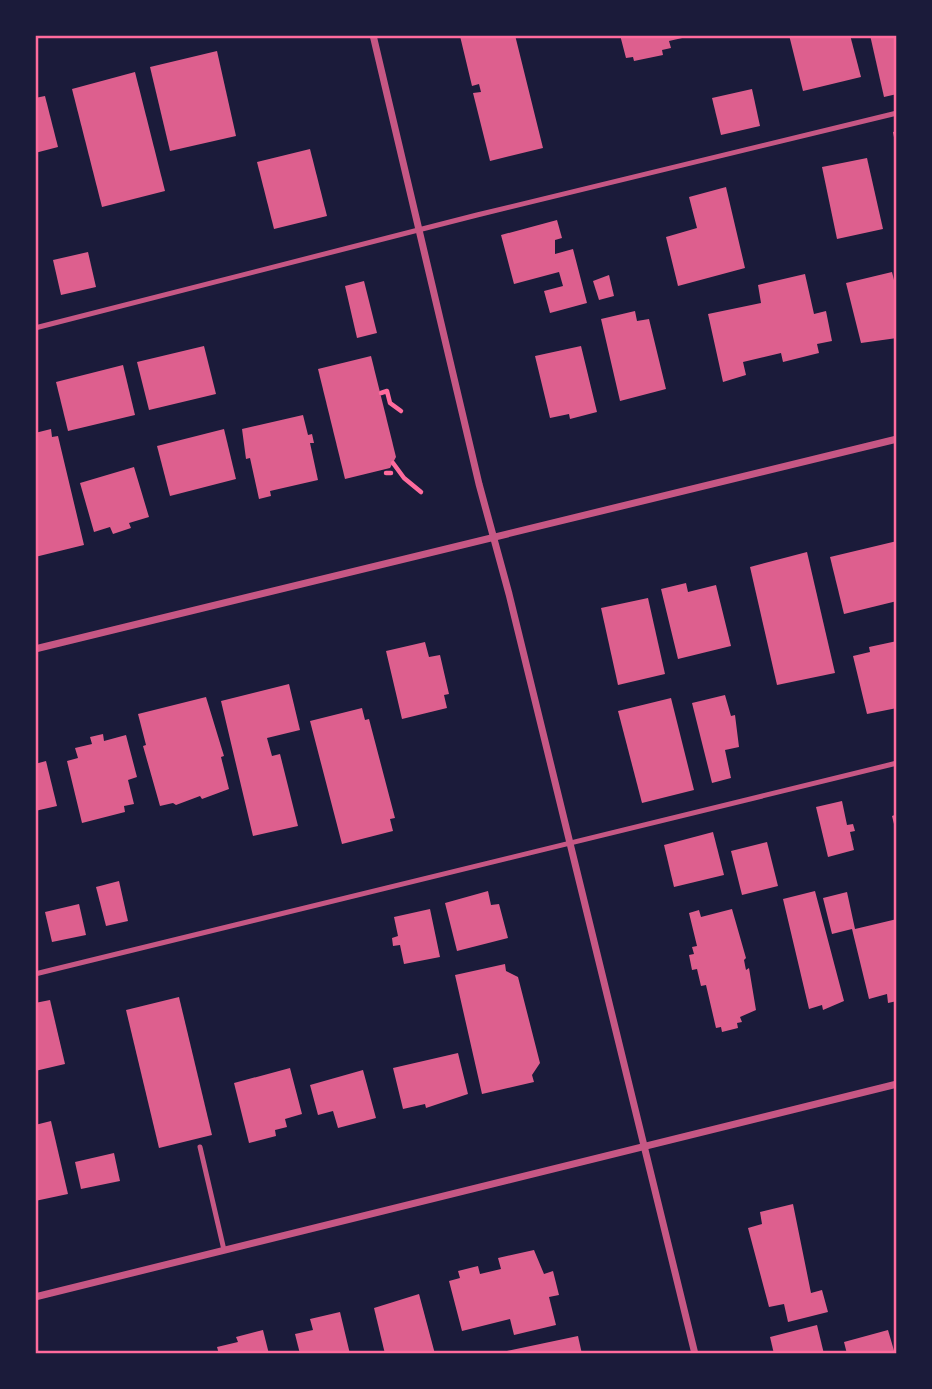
<svg xmlns="http://www.w3.org/2000/svg" width="932" height="1389" viewBox="0 0 932 1389" font-family="'Work Sans',sans-serif">
<rect width="100%" height="100%" fill="#1b1b3a"/>
<g fill="#dd5f8e">
<path d="M 465,35 L 515,35 L 543,148 L 490,161 L 473,93 L 481,92 L 479,84 L 472,86 L 460,36 Z"/>
<path d="M 620,35 L 691,35 L 691,36 L 669,41 L 671,48 L 662,50 L 663,55 L 634,61 L 633,57 L 626,58 Z"/>
<path d="M 789,35 L 850,35 L 861,77 L 803,91 Z"/>
<path d="M 870,35 L 897,35 L 897,94 L 884,97 Z"/>
<path d="M 217,51 L 236,136 L 170,151 L 150,67 Z"/>
<path d="M 135,72 L 165,191 L 102,207 L 72,89 Z"/>
<path d="M 752,89 L 760,126 L 721,135 L 712,98 Z"/>
<path d="M 45,96 L 58,147 L 35,153 L 35,98 Z"/>
<path d="M 897,131 L 897,147 L 896,148 L 893,132 Z"/>
<path d="M 310,149 L 327,216 L 274,229 L 257,162 Z"/>
<path d="M 867,158 L 883,229 L 837,239 L 822,167 Z"/>
<path d="M 726,187 L 745,268 L 678,286 L 666,237 L 697,228 L 689,197 Z"/>
<path d="M 557,220 L 562,238 L 555,240 L 555,254 L 573,249 L 587,303 L 550,313 L 544,291 L 563,286 L 559,272 L 514,284 L 501,235 Z"/>
<path d="M 88,252 L 96,287 L 61,295 L 53,260 Z"/>
<path d="M 892,272 L 897,292 L 897,338 L 861,343 L 846,283 Z"/>
<path d="M 805,274 L 814,314 L 826,311 L 832,341 L 817,344 L 819,353 L 783,362 L 781,353 L 743,362 L 746,375 L 723,382 L 708,314 L 761,303 L 758,285 Z"/>
<path d="M 609,275 L 614,296 L 599,300 L 593,281 Z"/>
<path d="M 364,281 L 377,333 L 357,338 L 345,286 Z"/>
<path d="M 635,311 L 637,321 L 649,319 L 666,389 L 620,401 L 601,319 Z"/>
<path d="M 204,346 L 216,394 L 149,410 L 137,362 Z"/>
<path d="M 581,346 L 597,412 L 570,419 L 569,414 L 550,418 L 535,356 Z"/>
<path d="M 371,356 L 396,457 L 390,468 L 345,479 L 318,369 Z"/>
<path d="M 123,365 L 135,415 L 68,431 L 56,382 Z"/>
<path d="M 303,415 L 308,435 L 312,434 L 314,443 L 310,443 L 318,480 L 270,491 L 271,496 L 259,499 L 250,458 L 246,459 L 242,429 Z"/>
<path d="M 51,429 L 52,437 L 58,436 L 84,545 L 35,557 L 35,433 Z"/>
<path d="M 224,429 L 236,479 L 170,496 L 157,446 Z"/>
<path d="M 134,467 L 149,517 L 129,523 L 131,528 L 113,534 L 110,527 L 94,532 L 80,483 Z"/>
<path d="M 897,541 L 897,601 L 844,614 L 830,557 Z"/>
<path d="M 807,552 L 835,673 L 777,685 L 750,567 Z"/>
<path d="M 686,583 L 688,592 L 716,585 L 731,646 L 678,659 L 661,589 Z"/>
<path d="M 648,598 L 665,674 L 618,685 L 601,608 Z"/>
<path d="M 897,641 L 897,708 L 867,714 L 853,656 L 870,652 L 869,647 Z"/>
<path d="M 425,642 L 429,657 L 440,655 L 449,694 L 444,695 L 447,708 L 402,719 L 386,651 Z"/>
<path d="M 289,684 L 300,730 L 267,738 L 272,756 L 280,754 L 298,826 L 253,836 L 221,701 Z"/>
<path d="M 725,695 L 731,716 L 735,715 L 739,747 L 725,750 L 731,778 L 712,783 L 692,703 Z"/>
<path d="M 206,697 L 224,756 L 221,757 L 229,789 L 202,799 L 200,796 L 176,805 L 173,803 L 160,806 L 143,746 L 146,745 L 138,714 Z"/>
<path d="M 671,698 L 694,790 L 642,803 L 618,711 Z"/>
<path d="M 362,708 L 365,720 L 369,719 L 395,818 L 390,819 L 393,831 L 342,844 L 310,721 Z"/>
<path d="M 103,734 L 104,741 L 126,735 L 137,777 L 128,780 L 134,804 L 124,806 L 125,812 L 82,823 L 67,761 L 78,758 L 75,748 L 92,744 L 90,737 Z"/>
<path d="M 46,761 L 57,806 L 35,811 L 35,764 Z"/>
<path d="M 842,801 L 847,825 L 853,824 L 855,831 L 850,832 L 854,850 L 828,857 L 816,807 Z"/>
<path d="M 897,814 L 897,832 L 896,832 L 892,816 Z"/>
<path d="M 713,832 L 724,875 L 674,887 L 664,845 Z"/>
<path d="M 767,842 L 778,886 L 742,895 L 731,851 Z"/>
<path d="M 119,881 L 128,921 L 106,926 L 96,887 Z"/>
<path d="M 488,891 L 491,905 L 499,904 L 508,938 L 457,951 L 445,903 Z"/>
<path d="M 815,891 L 844,1001 L 823,1010 L 822,1005 L 809,1009 L 783,899 Z"/>
<path d="M 847,892 L 855,929 L 897,919 L 897,1001 L 888,1003 L 887,994 L 869,999 L 852,929 L 832,934 L 823,898 Z"/>
<path d="M 79,904 L 86,935 L 52,942 L 45,912 Z"/>
<path d="M 430,909 L 440,957 L 404,964 L 400,945 L 393,946 L 392,938 L 398,936 L 394,917 Z"/>
<path d="M 732,909 L 746,958 L 744,960 L 746,970 L 749,968 L 756,1010 L 740,1017 L 742,1022 L 737,1023 L 738,1028 L 722,1032 L 721,1027 L 716,1028 L 706,985 L 701,986 L 697,969 L 692,970 L 689,955 L 694,954 L 692,947 L 697,946 L 689,913 L 699,910 L 701,917 Z"/>
<path d="M 505,964 L 506,971 L 518,977 L 540,1063 L 532,1075 L 534,1082 L 482,1094 L 455,975 Z"/>
<path d="M 179,997 L 212,1135 L 159,1148 L 126,1010 Z"/>
<path d="M 50,1000 L 65,1064 L 35,1071 L 35,1003 Z"/>
<path d="M 458,1053 L 468,1094 L 426,1108 L 425,1104 L 403,1109 L 393,1068 Z"/>
<path d="M 290,1068 L 302,1114 L 285,1119 L 287,1127 L 275,1130 L 276,1136 L 249,1143 L 234,1083 Z"/>
<path d="M 363,1070 L 376,1118 L 338,1128 L 333,1111 L 318,1115 L 310,1085 Z"/>
<path d="M 51,1121 L 68,1194 L 35,1201 L 35,1125 Z"/>
<path d="M 114,1153 L 120,1181 L 81,1189 L 75,1162 Z"/>
<path d="M 793,1204 L 811,1293 L 822,1290 L 828,1312 L 788,1322 L 784,1304 L 769,1307 L 748,1228 L 762,1224 L 760,1212 Z"/>
<path d="M 534,1250 L 544,1274 L 553,1271 L 559,1295 L 549,1297 L 556,1325 L 514,1335 L 510,1319 L 462,1331 L 449,1281 L 460,1278 L 458,1271 L 478,1266 L 480,1274 L 501,1269 L 498,1258 Z"/>
<path d="M 419,1294 L 435,1354 L 385,1354 L 374,1308 Z"/>
<path d="M 340,1312 L 350,1354 L 300,1354 L 295,1334 L 313,1330 L 310,1319 Z"/>
<path d="M 817,1325 L 824,1354 L 774,1354 L 770,1337 Z"/>
<path d="M 263,1330 L 269,1354 L 219,1354 L 217,1347 L 238,1342 L 236,1337 Z"/>
<path d="M 888,1330 L 895,1354 L 847,1354 L 844,1342 Z"/>
<path d="M 578,1336 L 582,1354 L 508,1354 L 507,1351 Z"/>
</g>
<g fill="none" stroke-linecap="round" stroke-linejoin="round">
<g stroke="#ff6b9d" stroke-width="4.5">
<path d="M 381,393 L 387,391 L 390,403 L 401,411"/>
<path d="M 393,463 L 404,478 L 421,492"/>
<path d="M 386,473 L 391,473"/>
</g>
<g stroke="#c65784" stroke-width="5">
<path d="M 35,328 L 477,215 L 897,113"/>
<path d="M 35,974 L 897,763"/>
<path d="M 200,1147 L 224,1250"/>
</g>
<g stroke="#c65784" stroke-width="7">
<path d="M 373,35 L 479,484 L 509,594 L 695,1354"/>
<path d="M 35,649 L 897,439"/>
<path d="M 35,1297 L 897,1084"/>
</g>
</g>
<rect width="932" height="1389" fill="none" stroke="#1b1b3a" stroke-width="74"/>
<rect x="37" y="37" width="858" height="1315" fill="none" stroke="#ff6b9d" stroke-width="2.5"/>
</svg>
